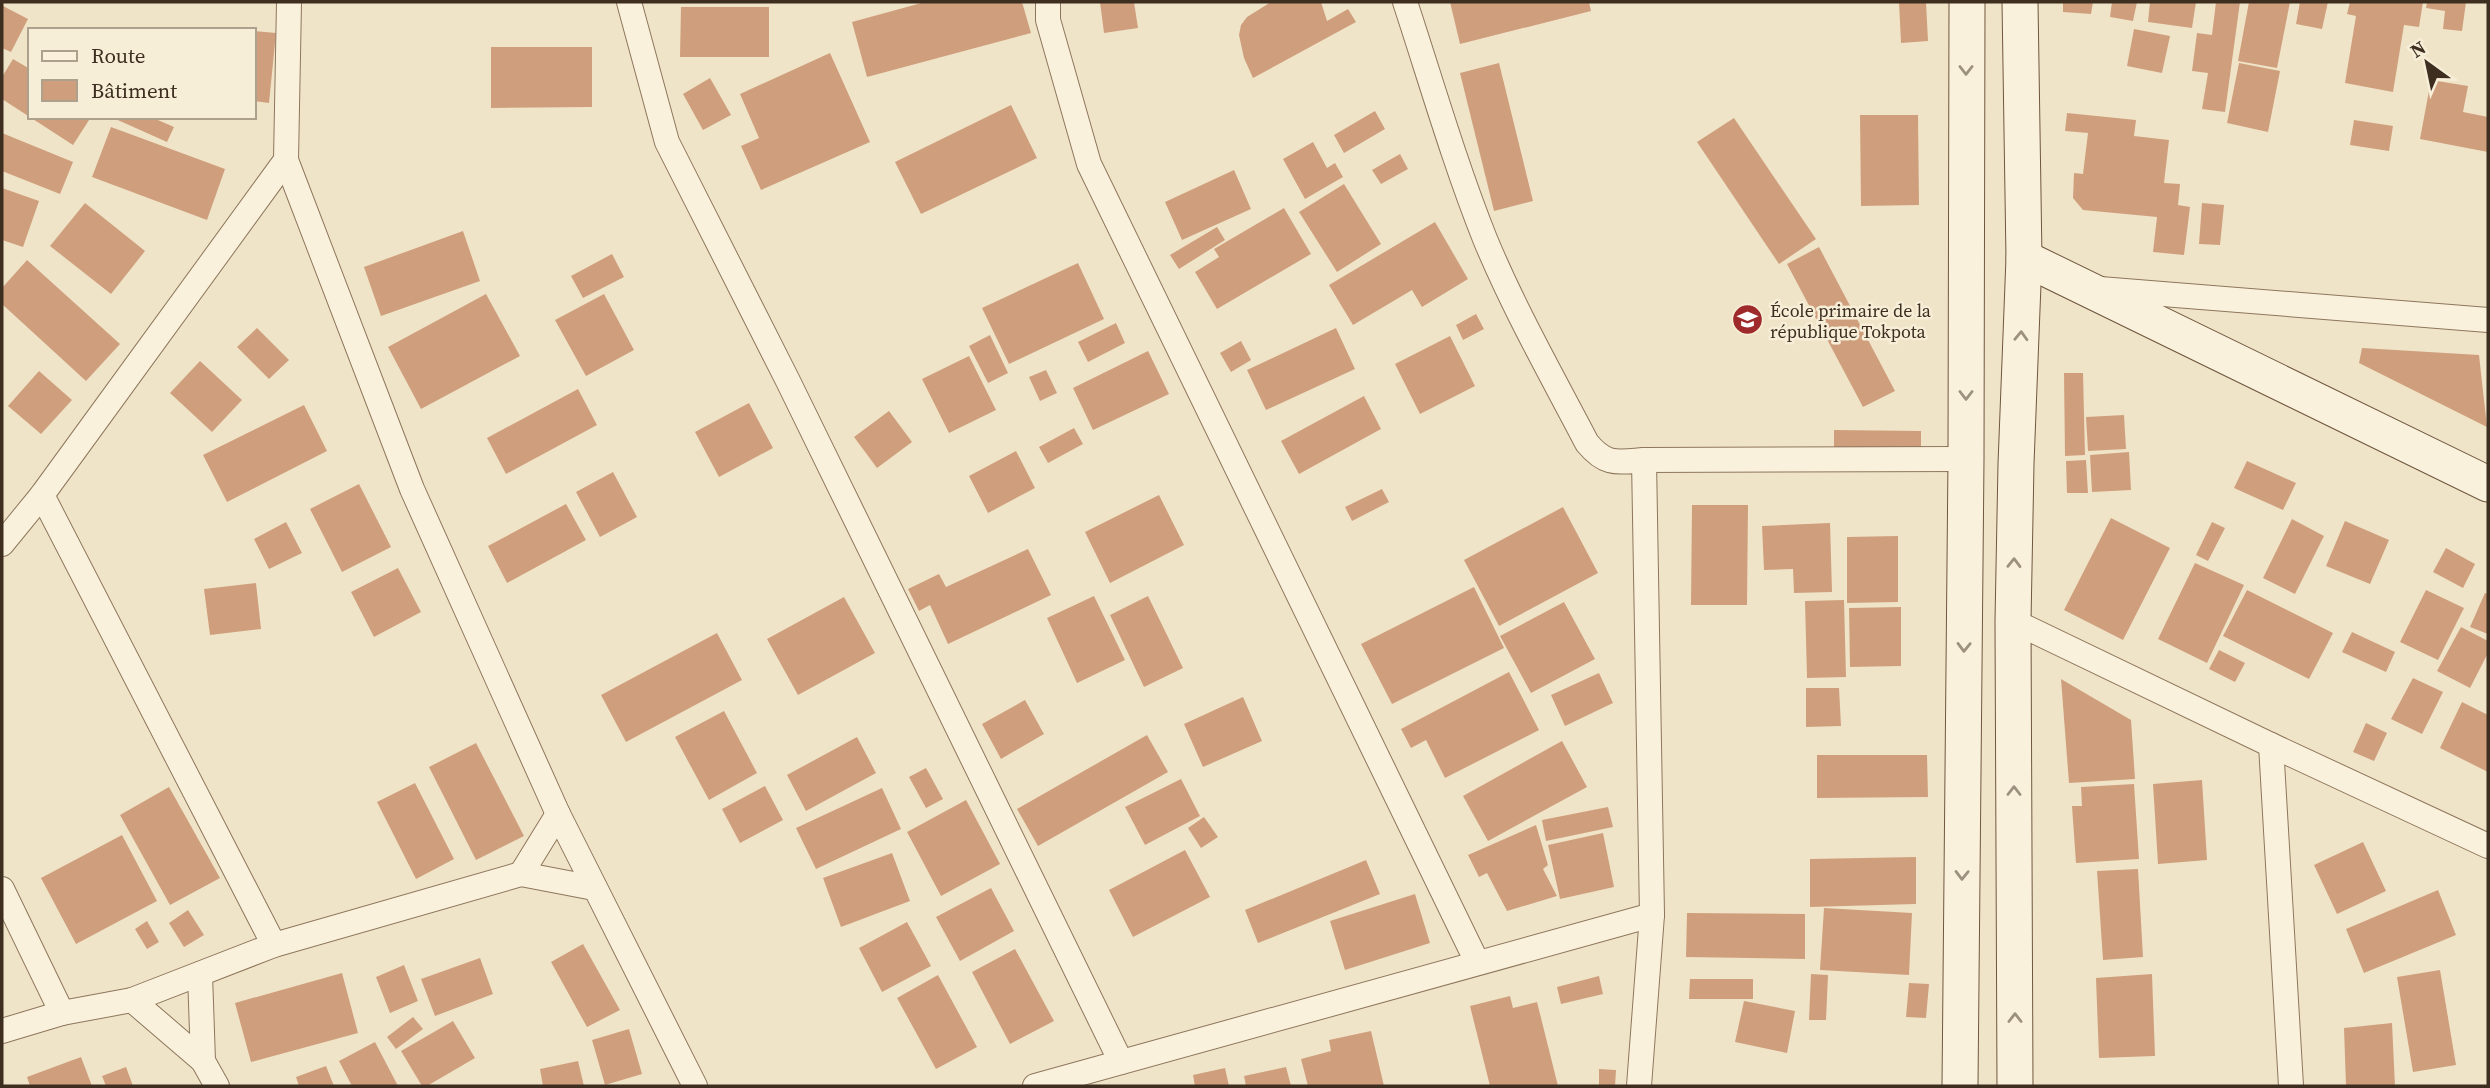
<svg xmlns="http://www.w3.org/2000/svg" width="2490" height="1088" viewBox="0 0 2490 1088" font-family="'Source Serif 4',serif">
<rect width="100%" height="100%" fill="#f0e4c8"/>
<g fill="#cf9f7d">
<path d="M 925,2 L 1022,2 L 1031,33 L 867,77 L 852,22 Z"/>
<path d="M 1100,2 L 1134,2 L 1138,28 L 1104,33 Z"/>
<path d="M 1271,2 L 1321,2 L 1327,21 L 1348,9 L 1356,22 L 1253,78 L 1244,58 L 1239,35 L 1241,25 L 1247,17 Z"/>
<path d="M 1450,2 L 1589,2 L 1591,11 L 1460,44 Z"/>
<path d="M 1899,2 L 1926,2 L 1928,41 L 1901,43 Z"/>
<path d="M 2063,2 L 2093,2 L 2091,14 L 2063,12 Z"/>
<path d="M 2112,2 L 2137,2 L 2133,21 L 2110,17 Z"/>
<path d="M 2150,2 L 2196,2 L 2192,28 L 2148,22 Z"/>
<path d="M 2216,2 L 2240,2 L 2225,112 L 2202,109 L 2208,73 L 2192,71 L 2197,33 L 2212,35 Z"/>
<path d="M 2249,2 L 2290,2 L 2277,68 L 2238,61 Z"/>
<path d="M 2300,2 L 2328,2 L 2322,29 L 2296,24 Z"/>
<path d="M 2350,2 L 2423,2 L 2419,27 L 2404,25 L 2393,92 L 2345,83 L 2356,16 L 2347,14 Z"/>
<path d="M 2427,2 L 2466,2 L 2462,31 L 2443,29 L 2445,11 L 2426,8 Z"/>
<path d="M 3,6 L 28,19 L 11,52 L 2,48 Z"/>
<path d="M 681,7 L 769,7 L 769,57 L 680,57 Z"/>
<path d="M 2134,29 L 2170,36 L 2162,73 L 2127,66 Z"/>
<path d="M 254,31 L 276,33 L 269,103 L 254,101 Z"/>
<path d="M 491,47 L 592,47 L 592,107 L 491,108 Z"/>
<path d="M 830,53 L 870,142 L 761,190 L 741,146 L 759,138 L 740,94 Z"/>
<path d="M 13,59 L 30,69 L 30,117 L 91,117 L 73,145 L 2,99 L 2,77 Z"/>
<path d="M 1499,63 L 1533,201 L 1494,211 L 1460,73 Z"/>
<path d="M 2239,63 L 2280,71 L 2268,132 L 2227,123 Z"/>
<path d="M 710,78 L 731,115 L 703,130 L 683,94 Z"/>
<path d="M 2431,80 L 2468,86 L 2463,112 L 2488,117 L 2488,152 L 2420,139 Z"/>
<path d="M 1011,105 L 1037,158 L 921,214 L 895,162 Z"/>
<path d="M 1375,111 L 1385,129 L 1344,153 L 1334,135 Z"/>
<path d="M 2067,113 L 2136,120 L 2134,136 L 2169,140 L 2164,183 L 2180,184 L 2178,205 L 2190,207 L 2184,255 L 2153,252 L 2157,217 L 2083,210 L 2073,198 L 2074,173 L 2083,174 L 2088,133 L 2065,131 Z"/>
<path d="M 1860,115 L 1918,115 L 1919,205 L 1861,206 Z"/>
<path d="M 111,117 L 151,117 L 174,127 L 167,142 Z"/>
<path d="M 1734,118 L 1816,239 L 1779,264 L 1697,142 Z"/>
<path d="M 2354,120 L 2393,126 L 2389,151 L 2350,145 Z"/>
<path d="M 111,127 L 225,169 L 207,220 L 92,177 Z"/>
<path d="M 2,133 L 73,162 L 60,194 L 2,171 Z"/>
<path d="M 1313,142 L 1327,168 L 1335,163 L 1343,177 L 1305,199 L 1283,159 Z"/>
<path d="M 1400,154 L 1408,169 L 1381,184 L 1372,170 Z"/>
<path d="M 1234,170 L 1251,209 L 1182,240 L 1165,202 Z"/>
<path d="M 1344,184 L 1381,244 L 1337,272 L 1299,212 Z"/>
<path d="M 2,188 L 39,201 L 23,247 L 2,240 Z"/>
<path d="M 85,203 L 145,251 L 111,294 L 50,246 Z"/>
<path d="M 2202,203 L 2224,205 L 2220,245 L 2199,244 Z"/>
<path d="M 1284,208 L 1311,254 L 1217,309 L 1195,272 L 1219,257 L 1214,249 Z"/>
<path d="M 1435,222 L 1468,279 L 1422,307 L 1412,290 L 1353,325 L 1329,285 Z"/>
<path d="M 1217,227 L 1225,240 L 1179,269 L 1170,255 Z"/>
<path d="M 463,231 L 480,281 L 381,316 L 364,267 Z"/>
<path d="M 1819,247 L 1895,391 L 1863,407 L 1787,264 Z"/>
<path d="M 612,254 L 624,277 L 583,298 L 571,276 Z"/>
<path d="M 27,260 L 120,344 L 86,381 L 2,304 L 2,288 Z"/>
<path d="M 1078,263 L 1104,319 L 1009,364 L 982,308 Z"/>
<path d="M 486,294 L 520,356 L 421,409 L 388,347 Z"/>
<path d="M 604,294 L 634,350 L 586,376 L 555,320 Z"/>
<path d="M 1476,314 L 1484,329 L 1463,340 L 1456,325 Z"/>
<path d="M 1116,323 L 1125,343 L 1088,362 L 1078,342 Z"/>
<path d="M 257,328 L 289,360 L 269,379 L 237,347 Z"/>
<path d="M 1336,328 L 1355,369 L 1266,410 L 1247,370 Z"/>
<path d="M 990,335 L 1008,373 L 988,383 L 969,346 Z"/>
<path d="M 1450,336 L 1475,386 L 1420,414 L 1395,364 Z"/>
<path d="M 1241,341 L 1251,360 L 1231,372 L 1220,353 Z"/>
<path d="M 2362,348 L 2479,355 L 2487,427 L 2359,363 Z"/>
<path d="M 1148,351 L 1169,394 L 1093,430 L 1073,388 Z"/>
<path d="M 969,356 L 996,410 L 949,433 L 922,379 Z"/>
<path d="M 200,361 L 242,400 L 212,432 L 170,393 Z"/>
<path d="M 1046,370 L 1057,393 L 1040,401 L 1029,377 Z"/>
<path d="M 39,371 L 72,400 L 41,434 L 8,406 Z"/>
<path d="M 2064,373 L 2083,373 L 2085,455 L 2065,456 Z"/>
<path d="M 578,389 L 597,425 L 506,474 L 487,438 Z"/>
<path d="M 1364,396 L 1381,429 L 1299,474 L 1281,441 Z"/>
<path d="M 749,403 L 773,448 L 719,477 L 695,432 Z"/>
<path d="M 304,405 L 327,451 L 227,502 L 203,455 Z"/>
<path d="M 889,411 L 912,442 L 877,468 L 854,437 Z"/>
<path d="M 2124,415 L 2126,449 L 2088,451 L 2086,417 Z"/>
<path d="M 1074,428 L 1083,444 L 1048,463 L 1039,447 Z"/>
<path d="M 1834,430 L 1921,431 L 1921,454 L 1834,453 Z"/>
<path d="M 1016,451 L 1035,488 L 988,513 L 969,476 Z"/>
<path d="M 2129,452 L 2131,490 L 2092,492 L 2090,455 Z"/>
<path d="M 2086,460 L 2088,493 L 2067,493 L 2066,461 Z"/>
<path d="M 2247,461 L 2296,483 L 2283,510 L 2234,488 Z"/>
<path d="M 613,472 L 637,517 L 600,537 L 576,492 Z"/>
<path d="M 359,484 L 391,547 L 342,572 L 310,509 Z"/>
<path d="M 1382,489 L 1389,502 L 1352,521 L 1345,507 Z"/>
<path d="M 1159,495 L 1184,545 L 1110,583 L 1085,532 Z"/>
<path d="M 566,504 L 586,540 L 507,583 L 488,546 Z"/>
<path d="M 1692,505 L 1748,505 L 1747,605 L 1691,605 Z"/>
<path d="M 1563,507 L 1598,573 L 1499,626 L 1464,560 Z"/>
<path d="M 2111,518 L 2170,548 L 2123,640 L 2064,610 Z"/>
<path d="M 2292,519 L 2324,536 L 2295,594 L 2263,578 Z"/>
<path d="M 2345,521 L 2389,540 L 2370,584 L 2326,566 Z"/>
<path d="M 286,522 L 302,553 L 269,569 L 254,539 Z"/>
<path d="M 2212,522 L 2225,528 L 2208,561 L 2196,555 Z"/>
<path d="M 1830,523 L 1832,592 L 1794,593 L 1793,569 L 1764,570 L 1762,526 Z"/>
<path d="M 1898,536 L 1898,602 L 1847,603 L 1847,537 Z"/>
<path d="M 2446,548 L 2475,564 L 2463,588 L 2433,572 Z"/>
<path d="M 1028,549 L 1051,595 L 948,644 L 930,605 L 919,611 L 908,589 L 939,574 L 946,587 Z"/>
<path d="M 2195,563 L 2244,585 L 2207,663 L 2158,639 Z"/>
<path d="M 398,568 L 421,612 L 374,637 L 351,592 Z"/>
<path d="M 256,583 L 261,629 L 210,635 L 204,589 Z"/>
<path d="M 1474,587 L 1504,648 L 1392,704 L 1361,644 Z"/>
<path d="M 2247,590 L 2333,633 L 2309,679 L 2223,636 Z"/>
<path d="M 2426,590 L 2464,608 L 2438,660 L 2400,642 Z"/>
<path d="M 2485,593 L 2488,594 L 2488,634 L 2470,627 Z"/>
<path d="M 1094,596 L 1125,660 L 1077,683 L 1047,618 Z"/>
<path d="M 1148,596 L 1183,668 L 1144,687 L 1110,615 Z"/>
<path d="M 844,597 L 875,653 L 798,695 L 767,639 Z"/>
<path d="M 1844,600 L 1846,677 L 1807,678 L 1805,601 Z"/>
<path d="M 1564,602 L 1595,659 L 1531,693 L 1500,636 Z"/>
<path d="M 1901,607 L 1901,666 L 1850,667 L 1849,608 Z"/>
<path d="M 2461,627 L 2488,641 L 2488,653 L 2470,688 L 2437,671 Z"/>
<path d="M 2352,632 L 2395,652 L 2386,672 L 2342,652 Z"/>
<path d="M 717,633 L 742,680 L 626,742 L 601,695 Z"/>
<path d="M 2219,650 L 2245,663 L 2235,682 L 2209,669 Z"/>
<path d="M 1509,672 L 1539,730 L 1445,778 L 1426,740 L 1411,748 L 1401,729 Z"/>
<path d="M 1599,673 L 1613,703 L 1565,726 L 1551,695 Z"/>
<path d="M 2413,678 L 2443,692 L 2422,734 L 2391,719 Z"/>
<path d="M 2061,679 L 2131,720 L 2135,779 L 2069,783 Z"/>
<path d="M 1806,688 L 1839,688 L 1841,726 L 1806,727 Z"/>
<path d="M 1243,697 L 1262,741 L 1203,767 L 1184,724 Z"/>
<path d="M 1025,700 L 1044,734 L 1001,759 L 982,724 Z"/>
<path d="M 2462,702 L 2488,715 L 2488,772 L 2440,748 Z"/>
<path d="M 724,711 L 757,773 L 709,800 L 675,737 Z"/>
<path d="M 2366,723 L 2387,733 L 2374,761 L 2353,752 Z"/>
<path d="M 1147,735 L 1168,772 L 1038,846 L 1017,809 Z"/>
<path d="M 857,737 L 876,773 L 806,811 L 787,775 Z"/>
<path d="M 1562,741 L 1587,787 L 1488,841 L 1463,796 Z"/>
<path d="M 476,743 L 524,836 L 476,860 L 429,767 Z"/>
<path d="M 1817,755 L 1927,755 L 1928,797 L 1817,798 Z"/>
<path d="M 926,768 L 943,799 L 926,808 L 909,777 Z"/>
<path d="M 1181,779 L 1200,816 L 1145,845 L 1125,807 Z"/>
<path d="M 2202,780 L 2207,860 L 2158,864 L 2153,784 Z"/>
<path d="M 415,783 L 454,859 L 416,879 L 377,802 Z"/>
<path d="M 2134,784 L 2139,859 L 2076,863 L 2072,806 L 2082,806 L 2081,787 Z"/>
<path d="M 765,786 L 783,820 L 740,843 L 722,809 Z"/>
<path d="M 169,787 L 220,878 L 170,905 L 120,815 Z"/>
<path d="M 882,788 L 901,829 L 816,869 L 796,828 Z"/>
<path d="M 966,800 L 1000,864 L 941,896 L 907,832 Z"/>
<path d="M 1608,807 L 1613,827 L 1546,841 L 1542,820 Z"/>
<path d="M 1204,817 L 1218,837 L 1201,848 L 1188,828 Z"/>
<path d="M 1536,825 L 1548,865 L 1543,869 L 1557,896 L 1507,911 L 1487,873 L 1479,877 L 1468,855 Z"/>
<path d="M 1603,833 L 1614,887 L 1560,899 L 1548,845 Z"/>
<path d="M 122,835 L 157,901 L 76,944 L 41,878 Z"/>
<path d="M 2363,842 L 2386,891 L 2337,914 L 2314,865 Z"/>
<path d="M 1185,850 L 1210,897 L 1133,937 L 1109,890 Z"/>
<path d="M 892,853 L 910,901 L 841,927 L 823,878 Z"/>
<path d="M 1916,857 L 1916,904 L 1810,907 L 1810,859 Z"/>
<path d="M 1366,860 L 1380,894 L 1258,943 L 1245,910 Z"/>
<path d="M 2138,869 L 2143,957 L 2103,960 L 2097,871 Z"/>
<path d="M 991,888 L 1014,931 L 960,961 L 936,917 Z"/>
<path d="M 2438,890 L 2456,935 L 2364,973 L 2346,929 Z"/>
<path d="M 1415,894 L 1430,943 L 1345,970 L 1330,921 Z"/>
<path d="M 1824,908 L 1912,913 L 1909,975 L 1820,970 Z"/>
<path d="M 188,910 L 204,935 L 184,947 L 169,923 Z"/>
<path d="M 1687,913 L 1805,914 L 1805,959 L 1686,957 Z"/>
<path d="M 147,921 L 159,942 L 147,949 L 135,929 Z"/>
<path d="M 907,922 L 931,966 L 882,992 L 859,948 Z"/>
<path d="M 583,944 L 620,1010 L 587,1027 L 551,962 Z"/>
<path d="M 1015,949 L 1054,1021 L 1010,1044 L 972,972 Z"/>
<path d="M 480,958 L 493,994 L 435,1016 L 421,979 Z"/>
<path d="M 404,965 L 418,1001 L 390,1013 L 376,977 Z"/>
<path d="M 2440,970 L 2456,1065 L 2413,1072 L 2397,977 Z"/>
<path d="M 342,973 L 358,1033 L 251,1062 L 235,1003 Z"/>
<path d="M 1811,974 L 1828,975 L 1826,1020 L 1809,1020 Z"/>
<path d="M 2152,974 L 2155,1056 L 2099,1058 L 2096,978 Z"/>
<path d="M 938,975 L 977,1047 L 936,1069 L 897,998 Z"/>
<path d="M 1599,976 L 1603,994 L 1561,1004 L 1557,987 Z"/>
<path d="M 1690,979 L 1753,979 L 1753,999 L 1689,999 Z"/>
<path d="M 1909,983 L 1929,984 L 1926,1018 L 1906,1017 Z"/>
<path d="M 1510,996 L 1513,1008 L 1537,1002 L 1558,1086 L 1490,1086 L 1470,1006 Z"/>
<path d="M 1744,1001 L 1795,1011 L 1787,1053 L 1735,1042 Z"/>
<path d="M 413,1017 L 423,1029 L 396,1049 L 387,1037 Z"/>
<path d="M 453,1021 L 475,1058 L 427,1086 L 422,1086 L 401,1051 Z"/>
<path d="M 2392,1023 L 2395,1086 L 2346,1086 L 2344,1028 Z"/>
<path d="M 629,1029 L 642,1074 L 605,1085 L 592,1040 Z"/>
<path d="M 1371,1031 L 1384,1086 L 1308,1086 L 1301,1059 L 1331,1051 L 1329,1040 Z"/>
<path d="M 375,1042 L 398,1086 L 352,1086 L 339,1061 Z"/>
<path d="M 81,1057 L 92,1086 L 30,1086 L 27,1077 Z"/>
<path d="M 578,1061 L 584,1086 L 543,1086 L 540,1069 Z"/>
<path d="M 326,1066 L 334,1086 L 299,1086 L 296,1077 Z"/>
<path d="M 126,1067 L 133,1086 L 106,1086 L 102,1076 Z"/>
<path d="M 1286,1067 L 1291,1086 L 1246,1086 L 1244,1076 Z"/>
<path d="M 1225,1068 L 1229,1086 L 1195,1086 L 1193,1075 Z"/>
<path d="M 1599,1069 L 1616,1070 L 1615,1086 L 1599,1086 Z"/>
</g>
<g fill="none" stroke-linecap="round" stroke-linejoin="round">
<defs>
<g id="street">
<path d="M 629,2 L 667,142 L 788,381 L 1121,1062"/>
<path d="M 1048,2 L 1048,20 L 1089,164 L 1477,962"/>
<path d="M 1405,2 C 1431,81 1454,161 1485,239 C 1514,309 1552,376 1587,443 C 1606,466 1617,462 1644,460 L 1652,915 L 1639,1086"/>
<path d="M 286,160 L 412,489 L 558,814 L 695,1086"/>
<path d="M 2100,289 L 2488,320"/>
<path d="M 1644,460 L 1966,459"/>
<path d="M 42,495 L 274,945"/>
<path d="M 2,544 L 42,495 L 286,160 L 289,2"/>
<path d="M 2013,621 L 2271,745 L 2488,846"/>
<path d="M 2271,745 L 2291,1086"/>
<path d="M 521,874 L 558,814"/>
<path d="M 2,889 L 62,1013"/>
<path d="M 200,974 L 203,1061"/>
<path d="M 132,1000 L 203,1061 L 217,1086"/>
<path d="M 2,1031 L 62,1013 L 132,1000 L 274,945 L 521,874 L 594,888"/>
<path d="M 1035,1086 L 1652,915"/>
</g>
<g id="secondary">
<path d="M 2024,258 L 2488,484"/>
<path d="M 1960,1086 L 1966,459 L 1967,2"/>
<path d="M 2015,1086 L 2013,621 L 2016,464 L 2024,258 L 2020,2"/>
</g>
</defs>
<use href="#street" stroke="#8d765c" stroke-width="26"/>
<use href="#secondary" stroke="#6f573f" stroke-width="37"/>
<use href="#street" stroke="#faf1dc" stroke-width="24"/>
<use href="#secondary" stroke="#faf1dc" stroke-width="35"/>
</g>
<defs><path id="oneway-chevron" d="M-2-3.5L2.5 0L-2 3.5" fill="none" stroke-width="1.6" stroke-linecap="round" stroke-linejoin="round" transform="scale(1.75)"/></defs>
<g stroke="#9c907e">
<use href="#oneway-chevron" transform="translate(1966 70) rotate(90)"/>
<use href="#oneway-chevron" transform="translate(2021 336) rotate(-88)"/>
<use href="#oneway-chevron" transform="translate(1966 395) rotate(90)"/>
<use href="#oneway-chevron" transform="translate(2014 563) rotate(-89)"/>
<use href="#oneway-chevron" transform="translate(1964 647) rotate(91)"/>
<use href="#oneway-chevron" transform="translate(2014 791) rotate(-90)"/>
<use href="#oneway-chevron" transform="translate(1962 875) rotate(91)"/>
<use href="#oneway-chevron" transform="translate(2015 1018) rotate(-90)"/>
</g>
<defs>
<symbol id="school-disc" viewBox="-11 -11 22 22"><circle r="9.5" fill="#9e2a2b" stroke="#f7eed8"/><path d="M0-5L7-2L0 1L-7-2ZM-4 1L0 2.5L4 1V4Q0 6-4 4Z" fill="#fff"/></symbol>
</defs>
<g fill-rule="evenodd">
<use href="#school-disc" x="1730" y="302" width="35" height="35"/>
</g>
<g text-anchor="middle" dominant-baseline="central" stroke-width="5" stroke-linejoin="round" paint-order="stroke">
<g font-size="18" fill="#3d2e20" stroke="#f7eed8" text-anchor="start">
<text x="1770" y="310">École primaire de la<tspan x="1770" dy="21">république Tokpota</tspan></text>
</g>
</g>
<rect width="2490" height="1088" fill="none" stroke="#3d2e20" stroke-width="7"/>
<rect x="28" y="28" width="228" height="91" fill="#f7eed8" stroke="#ada18e" stroke-width="2"/>
<rect x="42" y="51" width="35" height="10" fill="#faf1dc" stroke="#ada18e" stroke-width="2"/>
<text x="91" y="63" font-size="21" fill="#3d2e20">Route</text>
<rect x="42" y="80" width="35" height="21" fill="#cf9f7d" stroke="#ada18e" stroke-width="2"/>
<text x="91" y="98" font-size="21" fill="#3d2e20">Bâtiment</text>
<g transform="translate(2427 63) rotate(327)" stroke="#f7eed8" stroke-width="5" paint-order="stroke">
<path d="M0-5L12 26L0 18L-12 26Z" fill="#3d2e20"/>
<text y="-10" font-size="19" font-weight="bold" text-anchor="middle" fill="#3d2e20">N</text>
</g>
</svg>
